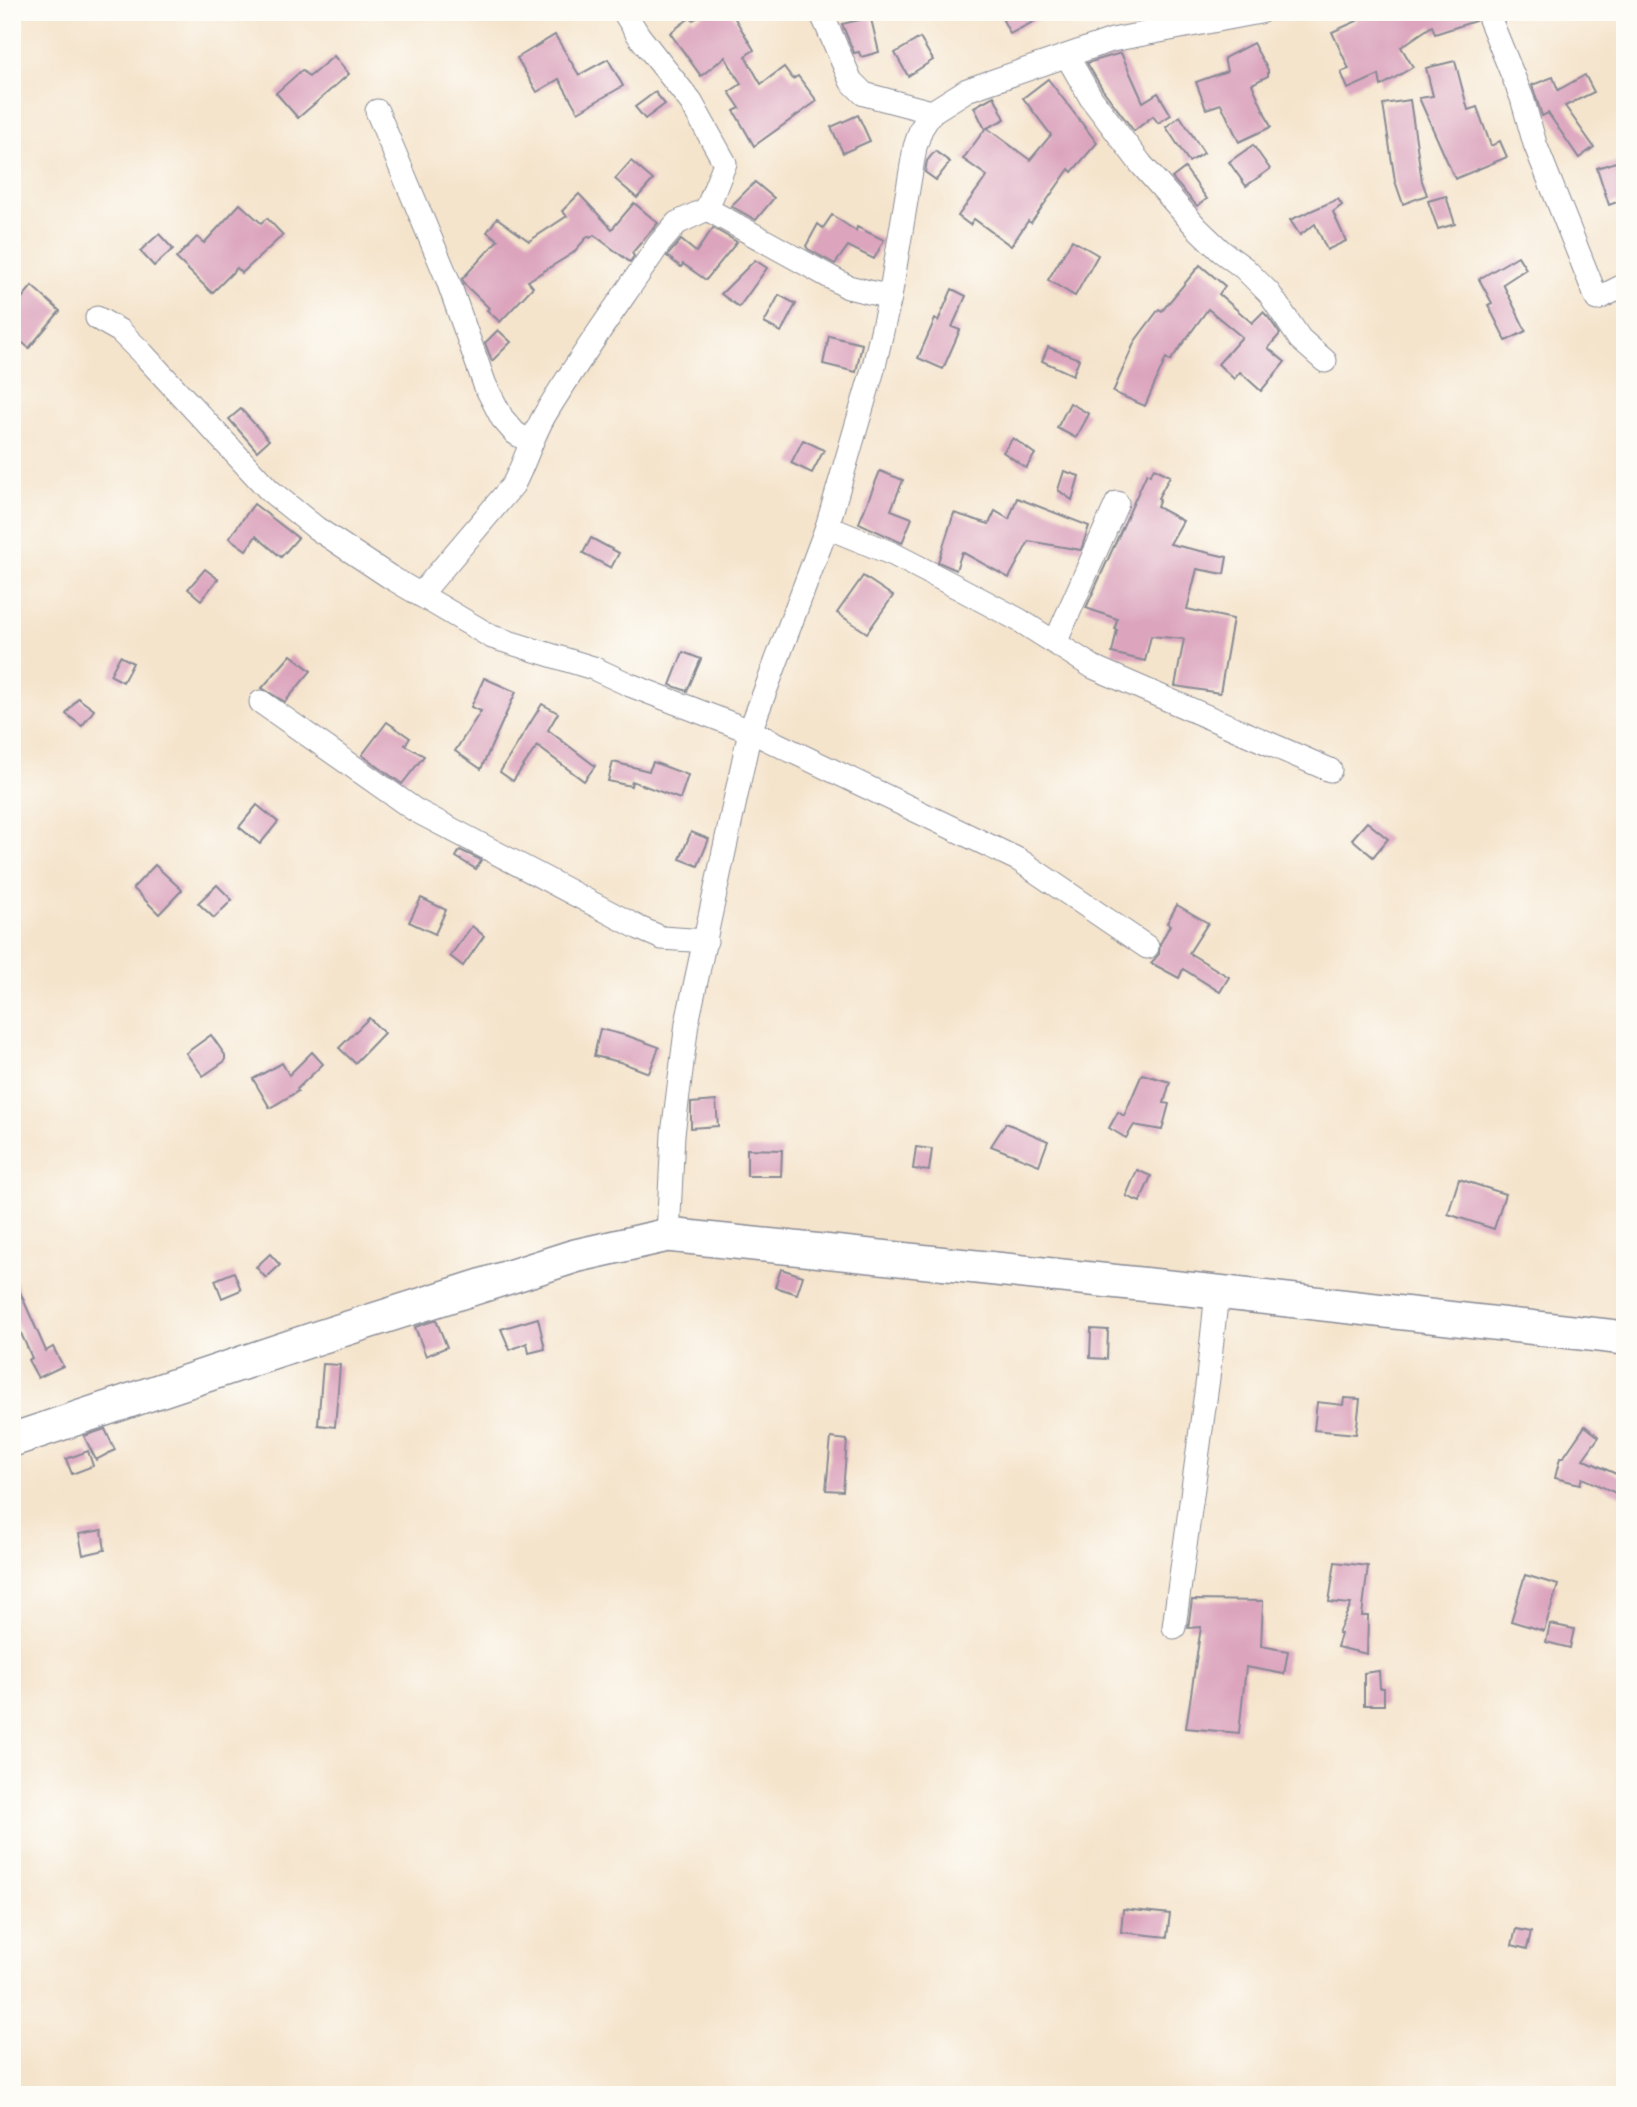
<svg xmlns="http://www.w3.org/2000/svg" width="1637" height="2107" viewBox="0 0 1637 2107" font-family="'Architects Daughter',sans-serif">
<rect width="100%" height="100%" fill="#fdfcf7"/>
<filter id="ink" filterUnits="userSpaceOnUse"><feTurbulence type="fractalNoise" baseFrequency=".0143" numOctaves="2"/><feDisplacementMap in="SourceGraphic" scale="14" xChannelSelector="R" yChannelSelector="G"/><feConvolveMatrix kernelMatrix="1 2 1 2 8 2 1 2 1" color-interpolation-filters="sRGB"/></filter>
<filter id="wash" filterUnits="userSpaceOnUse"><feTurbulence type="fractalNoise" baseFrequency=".00686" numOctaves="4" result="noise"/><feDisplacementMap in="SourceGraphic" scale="28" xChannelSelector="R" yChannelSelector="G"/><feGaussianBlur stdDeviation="1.57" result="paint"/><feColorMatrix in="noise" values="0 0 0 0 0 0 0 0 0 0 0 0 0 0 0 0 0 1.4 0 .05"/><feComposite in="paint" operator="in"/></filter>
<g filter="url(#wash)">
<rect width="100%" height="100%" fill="#f5e4cc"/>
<g id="blocks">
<g fill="#dca4bd">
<path d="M 708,12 L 731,12 L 754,50 L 745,56 L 761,84 L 784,67 L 793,79 L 798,76 L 817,101 L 754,146 L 734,111 L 740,108 L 729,92 L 741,84 L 725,57 L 701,76 L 670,33 L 691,17 L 693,20 Z"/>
<path d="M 999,12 L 1052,12 L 1010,34 Z"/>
<path d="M 1353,12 L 1473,12 L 1475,21 L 1435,34 L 1432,26 L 1401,47 L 1413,67 L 1381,86 L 1379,75 L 1348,89 L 1341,72 L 1349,69 L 1332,32 L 1357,21 Z"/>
<path d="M 864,19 L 871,19 L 879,52 L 861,57 L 859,52 L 854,53 L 842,24 Z"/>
<path d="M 555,35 L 579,75 L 608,59 L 623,86 L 578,112 L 559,79 L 537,92 L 517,58 Z"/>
<path d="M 920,38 L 933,60 L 908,76 L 895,53 Z"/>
<path d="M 1253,43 L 1268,70 L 1268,76 L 1252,84 L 1271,127 L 1239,142 L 1221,104 L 1206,109 L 1196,82 L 1227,71 L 1224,58 Z"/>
<path d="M 1121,53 L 1143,102 L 1158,93 L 1171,115 L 1158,123 L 1153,116 L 1134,131 L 1103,90 L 1087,63 Z"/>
<path d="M 334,56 L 349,74 L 298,118 L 276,93 L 302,70 L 309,77 Z"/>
<path d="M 1455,61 L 1468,110 L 1477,107 L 1491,146 L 1500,141 L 1507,157 L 1455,179 L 1419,98 L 1433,96 L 1426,68 Z"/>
<path d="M 1585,75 L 1594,92 L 1565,106 L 1594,147 L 1579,158 L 1548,113 L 1542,116 L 1532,85 L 1553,77 L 1558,90 Z"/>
<path d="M 1048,79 L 1097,143 L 1072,172 L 1069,169 L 1031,223 L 1028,221 L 1011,246 L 974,219 L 970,225 L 958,216 L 987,176 L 963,159 L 985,129 L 974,107 L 994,96 L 1005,119 L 987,128 L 1030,160 L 1051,135 L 1023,98 Z"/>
<path d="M 655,92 L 665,104 L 645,119 L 635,107 Z"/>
<path d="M 1410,100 L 1422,181 L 1427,195 L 1403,204 L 1395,181 L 1383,104 Z"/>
<path d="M 858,115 L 870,141 L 843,153 L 831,127 Z"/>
<path d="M 1180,116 L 1204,153 L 1189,162 L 1166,127 Z"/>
<path d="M 1253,145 L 1270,169 L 1246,186 L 1229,162 Z"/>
<path d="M 935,151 L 950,162 L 936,180 L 925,172 L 927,161 Z"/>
<path d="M 1625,159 L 1625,199 L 1609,205 L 1597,168 Z"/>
<path d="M 631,161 L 653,180 L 637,198 L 615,179 Z"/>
<path d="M 1185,168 L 1207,199 L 1197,206 L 1172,178 Z"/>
<path d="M 755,182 L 774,198 L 756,220 L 731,206 Z"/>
<path d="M 579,194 L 612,229 L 634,203 L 658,223 L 632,253 L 634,256 L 630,262 L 594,235 L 590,238 L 588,236 L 573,253 L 528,281 L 533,287 L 500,322 L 487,310 L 489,308 L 465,285 L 462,279 L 498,240 L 487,232 L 497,218 L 529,241 L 567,216 L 562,211 Z"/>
<path d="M 1446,196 L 1455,224 L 1438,229 L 1428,201 Z"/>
<path d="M 1338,199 L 1342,205 L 1333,212 L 1346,241 L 1327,250 L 1315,224 L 1300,235 L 1290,220 Z"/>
<path d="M 240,204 L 261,223 L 267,218 L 283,235 L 242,273 L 237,268 L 212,293 L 176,258 L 197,237 L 204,243 Z"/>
<path d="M 832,215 L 856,231 L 857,227 L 884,240 L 874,259 L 848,246 L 835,264 L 808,249 L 806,246 L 818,224 L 823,228 Z"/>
<path d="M 713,228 L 737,242 L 706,280 L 683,264 L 681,267 L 667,256 L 681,240 L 696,252 Z"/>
<path d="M 159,234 L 173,249 L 154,266 L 140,251 Z"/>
<path d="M 1072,240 L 1098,255 L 1075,296 L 1048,280 Z"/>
<path d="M 1518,256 L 1526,269 L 1503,284 L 1526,331 L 1506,341 L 1488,305 L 1492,303 L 1479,279 Z"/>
<path d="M 755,260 L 767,268 L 739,307 L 721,294 Z"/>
<path d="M 1200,265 L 1225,286 L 1219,294 L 1252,323 L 1263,312 L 1268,317 L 1280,334 L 1268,348 L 1285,362 L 1261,391 L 1240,372 L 1234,379 L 1218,364 L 1242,337 L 1208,309 L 1170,361 L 1166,358 L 1145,406 L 1113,392 L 1135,341 L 1159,309 L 1162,311 Z"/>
<path d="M 32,286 L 60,311 L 29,348 L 12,334 L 12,310 Z"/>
<path d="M 952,289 L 966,296 L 952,327 L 960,330 L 943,369 L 918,358 L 935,319 L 938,321 Z"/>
<path d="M 779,295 L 796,304 L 781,332 L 764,323 Z"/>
<path d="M 498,330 L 511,342 L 492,361 L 485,343 Z"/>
<path d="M 829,336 L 862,344 L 856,372 L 823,364 Z"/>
<path d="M 1048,347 L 1079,359 L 1073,375 L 1042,361 Z"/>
<path d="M 1070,403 L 1089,414 L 1076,438 L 1057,428 Z"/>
<path d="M 241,409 L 269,440 L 257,451 L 229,419 Z"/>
<path d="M 1013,438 L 1035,454 L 1026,468 L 1003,452 Z"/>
<path d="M 803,440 L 824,450 L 812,473 L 791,463 Z"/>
<path d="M 1154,468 L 1170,476 L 1158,498 L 1160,499 L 1157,507 L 1183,521 L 1170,544 L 1227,557 L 1224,574 L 1197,569 L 1187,609 L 1233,619 L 1220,693 L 1175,686 L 1184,639 L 1151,636 L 1145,661 L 1112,653 L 1117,630 L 1115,629 L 1117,619 L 1086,608 L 1147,473 L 1150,475 Z"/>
<path d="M 880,471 L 903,480 L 891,510 L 912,518 L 902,543 L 859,523 Z"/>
<path d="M 1064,471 L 1079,476 L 1072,500 L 1058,490 Z"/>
<path d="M 1017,498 L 1089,526 L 1081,550 L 1029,541 L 1009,578 L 962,552 L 956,570 L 938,562 L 954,513 L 989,524 L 995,511 L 1009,519 Z"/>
<path d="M 254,504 L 298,538 L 281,557 L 256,536 L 246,550 L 229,538 Z"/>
<path d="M 591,538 L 619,553 L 611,568 L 583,553 Z"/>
<path d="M 205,569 L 218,579 L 201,600 L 188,589 Z"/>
<path d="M 863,576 L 893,596 L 867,633 L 837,613 Z"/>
<path d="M 683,652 L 701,659 L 687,691 L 670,685 Z"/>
<path d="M 291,655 L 311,671 L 285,702 L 262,688 Z"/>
<path d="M 120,656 L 133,663 L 123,682 L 110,675 Z"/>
<path d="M 484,678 L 516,692 L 481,769 L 455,751 L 481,711 L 471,707 Z"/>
<path d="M 78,698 L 94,710 L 82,726 L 66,714 Z"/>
<path d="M 542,704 L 558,713 L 548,730 L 595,766 L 584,781 L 537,746 L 513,781 L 500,772 Z"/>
<path d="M 387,722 L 410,738 L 405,745 L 424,756 L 402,784 L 362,755 Z"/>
<path d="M 613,762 L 649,771 L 653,762 L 688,775 L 680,799 L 632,781 L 631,786 L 608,781 Z"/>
<path d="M 257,805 L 278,822 L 260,844 L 239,827 Z"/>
<path d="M 1367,822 L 1388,839 L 1373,857 L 1352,839 Z"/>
<path d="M 691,832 L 709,839 L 698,866 L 680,859 Z"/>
<path d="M 460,850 L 481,860 L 476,869 L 456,857 Z"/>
<path d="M 155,865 L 182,890 L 159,914 L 133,888 Z"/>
<path d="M 217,885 L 232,900 L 214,918 L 198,903 Z"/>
<path d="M 421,898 L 446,910 L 435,934 L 409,922 Z"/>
<path d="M 1177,905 L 1208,923 L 1189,953 L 1229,977 L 1220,992 L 1183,969 L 1179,978 L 1151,963 L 1159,954 L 1160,944 L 1170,925 L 1167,923 Z"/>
<path d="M 472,926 L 484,936 L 463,966 L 450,956 Z"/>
<path d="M 369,1018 L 384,1033 L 355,1063 L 339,1048 Z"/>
<path d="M 600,1029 L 628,1036 L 659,1047 L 649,1073 L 620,1062 L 594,1056 Z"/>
<path d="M 211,1035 L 225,1055 L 225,1061 L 203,1076 L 186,1053 Z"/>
<path d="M 312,1052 L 323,1064 L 297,1089 L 298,1091 L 270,1108 L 253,1079 L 282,1063 L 289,1075 Z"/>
<path d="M 1142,1074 L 1170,1082 L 1164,1103 L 1169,1104 L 1162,1130 L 1134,1125 L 1126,1138 L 1109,1128 L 1118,1112 L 1124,1116 Z"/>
<path d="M 716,1101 L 718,1126 L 691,1128 L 691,1103 Z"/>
<path d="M 1006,1123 L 1048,1141 L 1039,1165 L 991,1146 Z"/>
<path d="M 916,1147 L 932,1149 L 929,1171 L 913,1169 Z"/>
<path d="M 747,1149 L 782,1150 L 781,1176 L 747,1176 Z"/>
<path d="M 1137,1170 L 1151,1176 L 1140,1202 L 1126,1196 Z"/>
<path d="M 1459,1179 L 1505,1194 L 1494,1229 L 1448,1214 Z"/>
<path d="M 270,1254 L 280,1265 L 266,1278 L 256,1267 Z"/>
<path d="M 781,1269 L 803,1276 L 797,1294 L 775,1287 Z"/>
<path d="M 234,1272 L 241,1290 L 222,1298 L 215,1280 Z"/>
<path d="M 12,1274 L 46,1351 L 53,1347 L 63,1366 L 38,1378 L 28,1360 L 32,1358 L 12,1313 Z"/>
<path d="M 538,1318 L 545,1349 L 529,1353 L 527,1343 L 510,1350 L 501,1329 Z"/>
<path d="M 436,1320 L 447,1347 L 426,1356 L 415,1327 Z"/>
<path d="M 1091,1329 L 1108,1330 L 1107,1359 L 1090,1358 Z"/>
<path d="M 323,1364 L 340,1365 L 335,1427 L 318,1425 Z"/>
<path d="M 1344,1398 L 1360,1399 L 1356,1434 L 1314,1430 L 1317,1402 L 1343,1405 Z"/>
<path d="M 1585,1426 L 1599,1437 L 1583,1459 L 1625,1478 L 1625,1497 L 1582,1478 L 1580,1484 L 1555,1478 L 1560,1458 L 1563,1458 Z"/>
<path d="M 105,1429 L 115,1450 L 96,1460 L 84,1436 Z"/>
<path d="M 831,1438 L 847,1440 L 843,1491 L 826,1490 Z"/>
<path d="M 88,1451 L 93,1466 L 72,1474 L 66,1459 Z"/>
<path d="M 102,1530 L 105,1550 L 83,1555 L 79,1534 Z"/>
<path d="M 1335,1562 L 1368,1566 L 1362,1616 L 1368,1616 L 1367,1654 L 1337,1647 L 1341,1634 L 1338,1633 L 1351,1604 L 1329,1602 Z"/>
<path d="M 1525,1575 L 1558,1585 L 1544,1631 L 1511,1621 Z"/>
<path d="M 1192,1600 L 1263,1601 L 1261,1646 L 1288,1651 L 1284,1674 L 1246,1667 L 1239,1733 L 1186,1728 L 1201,1627 L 1188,1628 Z"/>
<path d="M 1550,1624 L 1574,1629 L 1570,1648 L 1546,1642 Z"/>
<path d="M 1379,1671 L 1380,1688 L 1384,1688 L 1384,1705 L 1364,1705 L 1364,1673 Z"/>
<path d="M 1123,1909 L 1170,1914 L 1167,1937 L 1121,1932 Z"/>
<path d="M 1516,1929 L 1531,1932 L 1527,1949 L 1512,1945 Z"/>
</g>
</g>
</g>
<g filter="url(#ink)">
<use href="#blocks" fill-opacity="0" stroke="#888a95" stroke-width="2"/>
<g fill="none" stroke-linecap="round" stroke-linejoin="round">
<defs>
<g id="street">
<path d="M 821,12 L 851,81 L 864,94 L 932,112"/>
<path d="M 1487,12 L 1522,98 L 1535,144 L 1597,299 L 1625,285"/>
<path d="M 1067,56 L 1091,98 L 1141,164 L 1197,228 L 1221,251 L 1244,268 L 1269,293 L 1300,339 L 1325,361"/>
<path d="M 377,111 L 447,278 L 485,385 L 502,418 L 515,433 L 530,442"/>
<path d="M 707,209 L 848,287 L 890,297"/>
<path d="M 97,318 L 120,331 L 143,354 L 269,490 L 316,528 L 390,577 L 492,637 L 593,668 L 630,685 L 750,731 L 1019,860 L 1147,947"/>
<path d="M 827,527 L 893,554 L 959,588 L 1019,620 L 1093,667 L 1330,770"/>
<path d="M 420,595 L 513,485 C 526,461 532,435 547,411 C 582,354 622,299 659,244 L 677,223 L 707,209 L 725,163 L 691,102 L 639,36 L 624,12"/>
<path d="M 1055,643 L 1117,503"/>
<path d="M 261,702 L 415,810 L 639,928 L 662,938 L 706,941"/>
<path d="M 668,1235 L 673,1134 L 687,1023 L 750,731 L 827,527 L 874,366 L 890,297 L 915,147 L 921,129 L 932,112 L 967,90 L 1112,40 L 1260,12"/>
<path d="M 1174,1627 L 1208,1378 L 1217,1292"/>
</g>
<path id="secondary" d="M 12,1440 L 320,1337 L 575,1256 L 668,1235 L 1217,1292 L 1625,1338"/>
</defs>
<use href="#street" stroke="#888a95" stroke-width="25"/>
<use href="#secondary" stroke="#888a95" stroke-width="36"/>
<use href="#street" stroke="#fff" stroke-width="23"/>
<use href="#secondary" stroke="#fff" stroke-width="33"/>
</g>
</g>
<rect width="1637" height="2107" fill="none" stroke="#fdfcf7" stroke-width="42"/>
</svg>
